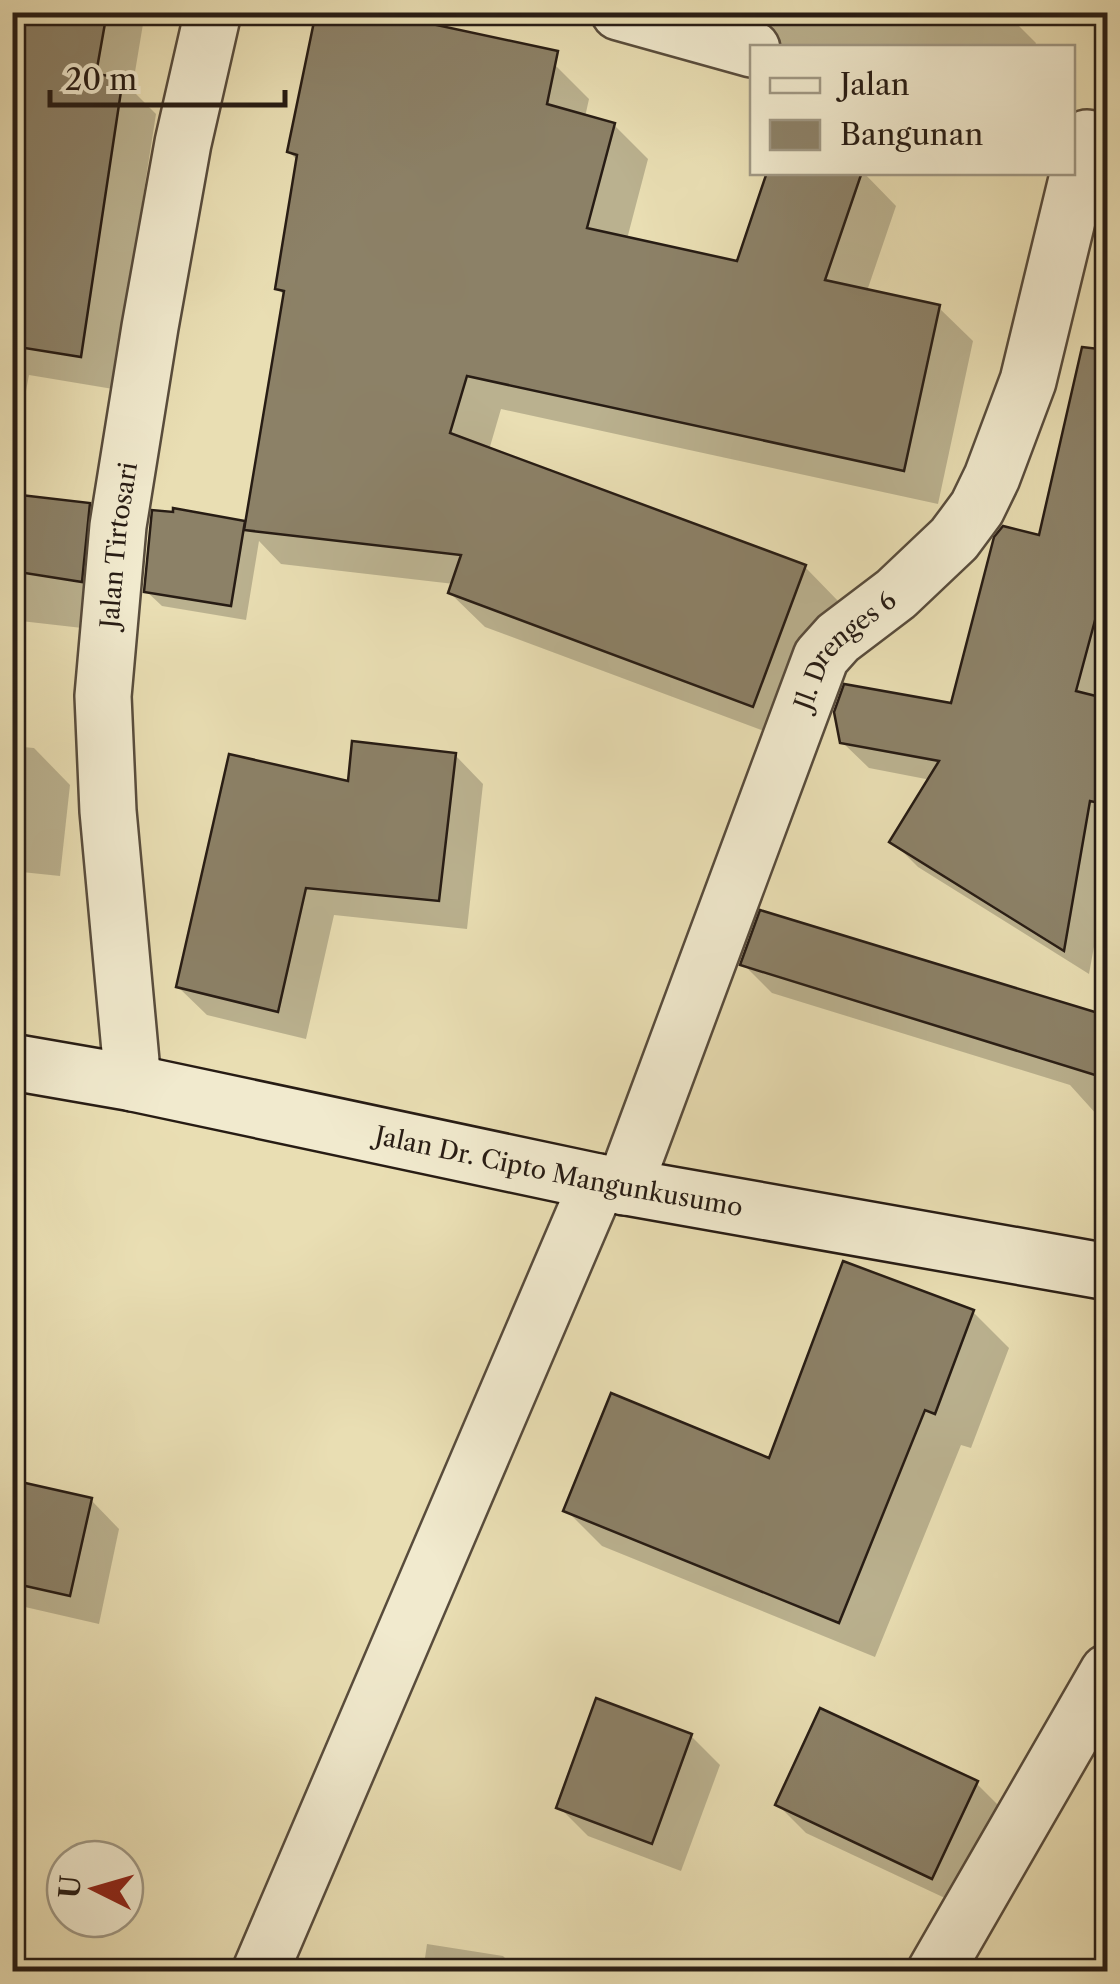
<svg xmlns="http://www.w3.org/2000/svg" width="1120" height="1984" viewBox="0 0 1120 1984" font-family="'Libre Caslon Text',serif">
<rect width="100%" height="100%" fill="#e9deb3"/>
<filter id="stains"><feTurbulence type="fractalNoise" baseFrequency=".002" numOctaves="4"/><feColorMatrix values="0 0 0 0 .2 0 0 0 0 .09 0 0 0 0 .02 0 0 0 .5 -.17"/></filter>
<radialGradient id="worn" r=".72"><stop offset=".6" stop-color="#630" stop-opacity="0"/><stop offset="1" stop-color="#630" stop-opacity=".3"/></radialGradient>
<g fill="#0003">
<path d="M 12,12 L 139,12 L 144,18 L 132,90 L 156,114 L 113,389 L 29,375 L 12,466 Z"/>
<path d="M 651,12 L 1005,12 L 1036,43 L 1034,48 L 784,48 Z"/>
<path d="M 1084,12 L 1108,12 L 1108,20 Z"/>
<path d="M 554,64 L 589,99 L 585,117 L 614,125 L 648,159 L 627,239 L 739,264 L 770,172 L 863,172 L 896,206 L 867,291 L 938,307 L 973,341 L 938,504 L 501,409 L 489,450 L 805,567 L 839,602 L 788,740 L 485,627 L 450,593 L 454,584 L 281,564 L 259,541 L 246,620 L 162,606 L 146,591 L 244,523 L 247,526 L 286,297 L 277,288 L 298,161 L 289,152 Z"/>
<path d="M 1108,443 L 1108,870 L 1089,974 L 918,867 L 892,841 L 931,780 L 869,768 L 842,742 L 953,706 L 1040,538 Z"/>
<path d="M 12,496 L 89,505 L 118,534 L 91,629 L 12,620 Z"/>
<path d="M 12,746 L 34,748 L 70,785 L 60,876 L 12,871 Z"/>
<path d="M 455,755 L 483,784 L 467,929 L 334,915 L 306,1039 L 207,1015 L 178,987 L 350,784 Z"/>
<path d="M 743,964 L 1108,1019 L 1108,1118 L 1098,1116 L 1070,1085 L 772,993 Z"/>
<path d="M 973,1312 L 1009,1348 L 971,1448 L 961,1445 L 875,1657 L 602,1546 L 566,1510 L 770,1462 Z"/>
<path d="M 12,1482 L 91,1500 L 119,1529 L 99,1624 L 12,1604 Z"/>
<path d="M 691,1736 L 720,1765 L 681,1871 L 588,1836 L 559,1807 Z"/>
<path d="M 976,1783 L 1005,1812 L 962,1906 L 806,1833 L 778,1805 Z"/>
<path d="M 427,1944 L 503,1956 L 519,1972 L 423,1972 Z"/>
</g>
<g fill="#8c8167" stroke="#271c14" stroke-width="2.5">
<path d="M 18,12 L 107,12 L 96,74 L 123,78 L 81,357 L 12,346 L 12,46 Z"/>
<path d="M 316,12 L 376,12 L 558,51 L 547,104 L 615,123 L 587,228 L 737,261 L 767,172 L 862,172 L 825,280 L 940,305 L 904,471 L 467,376 L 450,433 L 806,565 L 753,707 L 448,593 L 461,555 L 244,530 L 284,291 L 275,289 L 297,155 L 287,152 Z"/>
<path d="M 1082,347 L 1108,350 L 1108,572 L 1076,691 L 1108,699 L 1108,805 L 1090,801 L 1064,951 L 889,842 L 939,761 L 840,743 L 834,712 L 844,684 L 951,703 L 994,537 L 1003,526 L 1039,535 Z"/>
<path d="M 12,494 L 90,503 L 82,582 L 12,571 Z"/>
<path d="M 173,508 L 245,521 L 231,606 L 144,592 L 152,510 L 173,512 Z"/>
<path d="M 352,741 L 456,753 L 439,901 L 306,888 L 278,1012 L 176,987 L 229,754 L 348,781 Z"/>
<path d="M 760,910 L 1108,1016 L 1108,1079 L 740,965 Z"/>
<path d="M 843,1261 L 974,1310 L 935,1414 L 925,1410 L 839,1623 L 563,1511 L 611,1393 L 769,1458 Z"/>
<path d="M 12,1480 L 92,1498 L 70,1596 L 12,1583 Z"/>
<path d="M 596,1698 L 692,1734 L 652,1844 L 556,1808 Z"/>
<path d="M 820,1708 L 978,1781 L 932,1879 L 775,1805 Z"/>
</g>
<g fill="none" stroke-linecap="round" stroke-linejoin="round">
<defs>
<g id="street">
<path d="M 619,12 L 752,49"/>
<path id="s1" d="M 133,1083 L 108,811 L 103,696 L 118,526 L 150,327 L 183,143 L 213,12"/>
<path id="s2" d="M 624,1187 L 821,657 L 838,638 L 896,594 L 954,539 L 977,508 L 992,477 L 1028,381 L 1087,138"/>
<path d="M 260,1972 L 598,1182"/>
<path d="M 935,1972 L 1108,1672"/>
</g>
<g id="secondary">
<path id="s3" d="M 12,1062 L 133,1083 L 598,1182 L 1108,1272"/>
</g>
</defs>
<use href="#street" stroke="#584c3c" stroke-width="60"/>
<use href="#secondary" stroke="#271c14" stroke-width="60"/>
<use href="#street" stroke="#f1eace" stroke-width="55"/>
<use href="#secondary" stroke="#f1eace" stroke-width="55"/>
</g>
<g text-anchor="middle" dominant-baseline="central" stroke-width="10" stroke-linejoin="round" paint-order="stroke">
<g font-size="25" fill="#271c14" stroke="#f1eace">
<text stroke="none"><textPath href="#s1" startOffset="540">Jalan Tirtosari</textPath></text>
<text stroke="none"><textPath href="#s2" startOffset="585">Jl. Drenges 6</textPath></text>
<text stroke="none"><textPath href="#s3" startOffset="558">Jalan Dr. Cipto Mangunkusumo</textPath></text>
</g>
</g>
<rect width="1120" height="1984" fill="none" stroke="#e9deb3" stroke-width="50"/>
<rect x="15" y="15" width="1090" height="1954" fill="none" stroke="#271c14" stroke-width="5"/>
<rect x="25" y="25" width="1070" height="1934" fill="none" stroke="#271c14" stroke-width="2.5"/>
<rect x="750" y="45" width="325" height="130" fill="#f1eace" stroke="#a09884" stroke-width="2.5"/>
<rect x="770" y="78" width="50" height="15" fill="#f1eace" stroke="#a09884" stroke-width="2.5"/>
<text x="840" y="95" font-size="30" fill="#271c14">Jalan</text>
<rect x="770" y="120" width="50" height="30" fill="#8c8167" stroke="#a09884" stroke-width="2.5"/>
<text x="840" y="145" font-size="30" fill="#271c14">Bangunan</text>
<g transform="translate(95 1889) rotate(275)"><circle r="48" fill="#f1eace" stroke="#a09884" stroke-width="2.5"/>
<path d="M0-8L18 38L0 25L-18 38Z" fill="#8f2418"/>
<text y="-15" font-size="28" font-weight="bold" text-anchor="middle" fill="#271c14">U</text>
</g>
<path d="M50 90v15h235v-15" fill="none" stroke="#271c14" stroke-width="5"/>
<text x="65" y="90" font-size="30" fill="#271c14" stroke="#f1eace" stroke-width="8" paint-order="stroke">20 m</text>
<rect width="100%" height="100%" filter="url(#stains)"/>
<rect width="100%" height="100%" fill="url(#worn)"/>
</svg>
